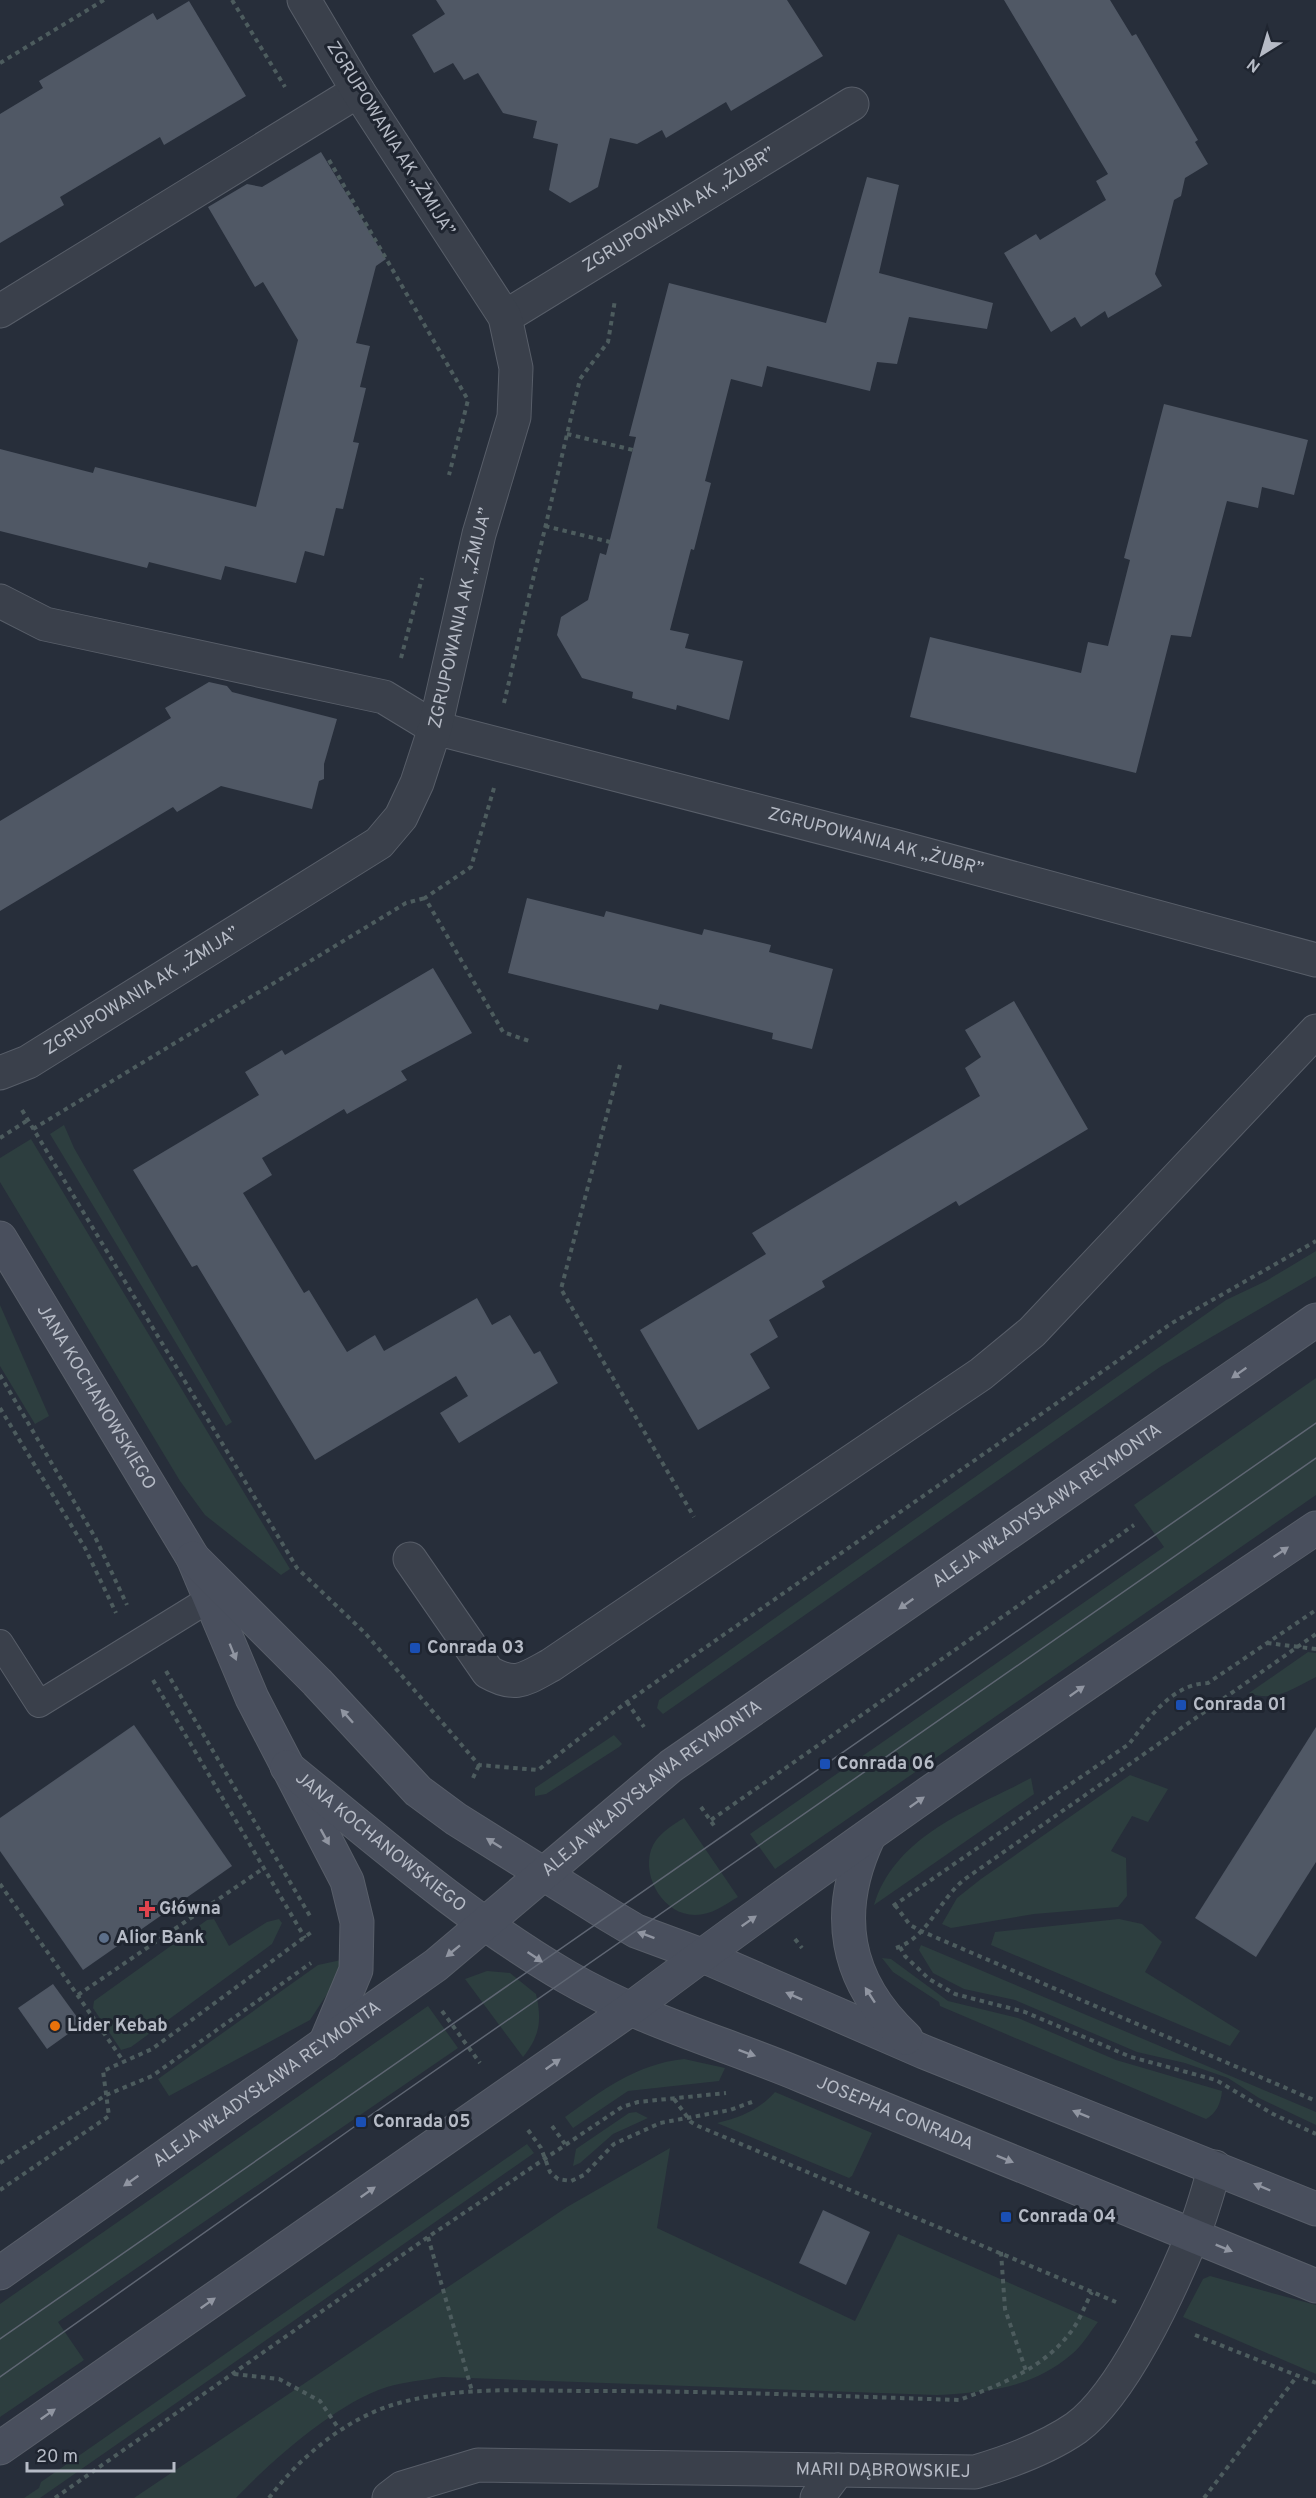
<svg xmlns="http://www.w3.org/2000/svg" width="1316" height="2498" viewBox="0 0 1316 2498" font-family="Overpass,sans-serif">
<rect width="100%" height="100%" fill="#272e3a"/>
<g fill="#2d3e3f">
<path d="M 64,1125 L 74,1148 L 232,1422 L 226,1426 L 50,1134 Z"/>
<path d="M 31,1139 L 290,1569 L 281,1575 L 205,1515 L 180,1481 L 0,1182 L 0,1158 Z"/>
<path d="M 1316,1251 L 1316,1276 L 1160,1367 L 663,1714 L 657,1708 L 659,1700 L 1226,1300 L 1266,1281 Z"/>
<path d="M 0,1305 L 49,1416 L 35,1424 L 0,1366 Z"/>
<path d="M 1316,1378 L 1316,1495 L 775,1869 L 750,1834 L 1164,1547 L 1134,1505 Z"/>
<path d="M 1308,1652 L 1316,1653 L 1316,1677 C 1294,1688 1274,1703 1249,1693 Z"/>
<path d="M 614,1735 L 622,1744 L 619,1747 L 546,1794 L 535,1796 L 535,1788 Z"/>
<path d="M 1130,1775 L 1168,1789 L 1148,1822 L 1132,1816 L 1111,1851 L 1126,1858 L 1127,1896 L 1118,1907 L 1034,1914 L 951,1928 L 942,1924 L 957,1898 L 981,1879 Z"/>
<path d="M 1031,1778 L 1034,1794 L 874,1905 C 895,1835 972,1809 1031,1778 Z"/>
<path d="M 684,1818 L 738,1897 C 724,1905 712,1915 695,1915 C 664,1915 642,1878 651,1850 C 656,1835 671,1826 684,1818 Z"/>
<path d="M 214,1919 L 229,1946 L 267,1922 L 279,1919 L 282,1923 L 272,1944 L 131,2047 L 121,2050 L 93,2008 L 94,2001 L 207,1920 Z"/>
<path d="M 1119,1919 L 1142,1924 L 1162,1942 L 1145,1972 L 1240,2031 L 1230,2046 L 991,1945 L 995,1932 Z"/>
<path d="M 921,1945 L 1316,2112 L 1316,2125 L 1259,2098 L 1228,2078 L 1185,2063 L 1137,2052 L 1015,2000 L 964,1989 L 933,1973 L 919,1950 Z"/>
<path d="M 882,1958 L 891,1959 L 948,2001 L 1018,2018 L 1116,2060 L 1222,2091 C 1221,2103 1216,2114 1206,2119 L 940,2006 L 939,2002 L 893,1972 Z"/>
<path d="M 341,1960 L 335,1982 L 310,2020 L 169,2096 L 158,2079 L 318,1965 Z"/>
<path d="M 487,1971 L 510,1973 L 536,1994 C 542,2020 540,2036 523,2057 L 465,1979 Z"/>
<path d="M 428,2006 L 458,2048 L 58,2322 L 84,2360 L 0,2417 L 0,2304 Z"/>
<path d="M 684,2059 L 725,2068 L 719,2081 L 628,2091 L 573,2128 L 565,2117 C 603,2090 636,2064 684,2059 Z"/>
<path d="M 775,2092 L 872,2133 L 852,2176 L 849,2178 L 717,2123 C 740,2117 758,2111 775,2092 Z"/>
<path d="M 636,2112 L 648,2118 L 613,2134 L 580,2163 L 573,2166 L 576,2149 L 629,2113 Z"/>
<path d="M 527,2144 L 534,2153 L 40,2498 L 24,2498 L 39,2488 L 41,2482 Z"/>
<path d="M 670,2148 L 657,2228 L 855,2321 L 898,2234 L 1098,2322 C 1090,2332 1082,2346 1072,2354 C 1031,2389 987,2392 937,2395 L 442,2377 C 424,2380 404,2382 387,2387 C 338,2402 271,2461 236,2498 L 134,2498 L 567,2207 Z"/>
<path d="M 1210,2276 L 1316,2305 L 1316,2374 L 1183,2317 L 1203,2279 Z"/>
</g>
<g fill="#505865">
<path d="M 436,0 L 787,0 L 823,56 L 731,111 L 726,102 L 666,138 L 662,130 L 637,144 L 610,138 L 598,187 L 570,203 L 549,190 L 558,144 L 533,138 L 537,121 L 503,113 L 478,73 L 464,80 L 453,63 L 434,73 L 412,35 L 445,14 Z"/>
<path d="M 1004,0 L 1110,0 L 1132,36 L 1136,34 L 1198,140 L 1195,142 L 1208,164 L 1185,178 L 1181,196 L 1174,200 L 1155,274 L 1162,286 L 1108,318 L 1105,311 L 1081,327 L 1075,317 L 1051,332 L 1004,253 L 1036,234 L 1040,240 L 1106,200 L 1096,181 L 1108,174 Z"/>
<path d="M 189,1 L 246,96 L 164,145 L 160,137 L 60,197 L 64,205 L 0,243 L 0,114 L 43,88 L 39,81 L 153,13 L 157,20 Z"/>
<path d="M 321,152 L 386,259 L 376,266 L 356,343 L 370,346 L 360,387 L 366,388 L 353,442 L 359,443 L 343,509 L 336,508 L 324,556 L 305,551 L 296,583 L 225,566 L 221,580 L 149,562 L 147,568 L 0,531 L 0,449 L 93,473 L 95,467 L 256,507 L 298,340 L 263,282 L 255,287 L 208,207 L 247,184 L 262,187 Z"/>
<path d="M 867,177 L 899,185 L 879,273 L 993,303 L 987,329 L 909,317 L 897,364 L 877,362 L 870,391 L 767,366 L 762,387 L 731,379 L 705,481 L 711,483 L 694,550 L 691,549 L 670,630 L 689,634 L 685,648 L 743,661 L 729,720 L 677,705 L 676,710 L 632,698 L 633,692 L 582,678 L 557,635 L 561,617 L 588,600 L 600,553 L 606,555 L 636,437 L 629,436 L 669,283 L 826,323 Z"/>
<path d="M 1164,404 L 1308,440 L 1294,495 L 1262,487 L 1258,508 L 1227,501 L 1191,637 L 1171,635 L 1136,773 L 910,717 L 930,637 L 1081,673 L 1088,642 L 1108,646 L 1130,560 L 1124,558 Z"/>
<path d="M 209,682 L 227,686 L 232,692 L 337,719 L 324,764 L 324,779 L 319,781 L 312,809 L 221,786 L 177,812 L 173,807 L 0,911 L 0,821 L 171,718 L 165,708 Z"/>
<path d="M 527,898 L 604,917 L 606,911 L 702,935 L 704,929 L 771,945 L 769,952 L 833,969 L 812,1049 L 772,1039 L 773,1033 L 660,1004 L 658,1010 L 508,973 Z"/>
<path d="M 433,968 L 472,1033 L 401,1071 L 407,1080 L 347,1114 L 344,1109 L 262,1158 L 272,1175 L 243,1193 L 304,1293 L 309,1290 L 347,1352 L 375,1335 L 384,1351 L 477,1298 L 492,1325 L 510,1315 L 534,1354 L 540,1351 L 558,1383 L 459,1443 L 440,1413 L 468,1396 L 456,1376 L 315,1460 L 197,1265 L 192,1267 L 133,1170 L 259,1095 L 245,1072 L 282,1050 L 285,1055 Z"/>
<path d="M 1014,1001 L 1088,1129 L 959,1206 L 956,1201 L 822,1281 L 825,1287 L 769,1320 L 778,1337 L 750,1354 L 770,1388 L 698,1430 L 640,1330 L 766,1254 L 752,1233 L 980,1096 L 965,1068 L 981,1057 L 965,1030 Z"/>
<path d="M 134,1725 L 232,1866 L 83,1970 L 0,1851 L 0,1818 Z"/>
<path d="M 1316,1727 L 1316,1862 L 1256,1957 L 1195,1918 Z"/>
<path d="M 53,1984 L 82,2024 L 47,2049 L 18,2008 Z"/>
<path d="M 823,2210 L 870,2232 L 846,2285 L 799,2263 Z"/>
</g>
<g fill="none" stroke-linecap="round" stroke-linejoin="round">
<defs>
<path id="lane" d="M 0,1643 L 39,1704 L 211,1598"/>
<g id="street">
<path d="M 0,311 L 358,91"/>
<path id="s1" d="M 505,317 L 852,104"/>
<path id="s2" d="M 0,601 L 45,624 L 384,697 L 435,728 L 894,846 L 1316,960"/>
<path id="s3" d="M 0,1073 L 28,1062 L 379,843 L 401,817 L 417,783 L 435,728 L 479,534 L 514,417 L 516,368 L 505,317 L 358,91 L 304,0"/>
<path d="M 410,1559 L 488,1672 C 516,1688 525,1679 551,1665 L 981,1374 L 1032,1332 L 1316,1031"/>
<path id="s4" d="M 389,2498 L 402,2488 L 478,2465 L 975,2472 C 1009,2462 1047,2448 1076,2428 C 1123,2394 1170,2290 1192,2237 C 1202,2215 1208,2190 1215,2167"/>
<path d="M 817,2498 L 838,2470"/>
</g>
<g id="secondary">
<path id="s5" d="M 0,1238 L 193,1558 L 252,1698 L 347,1881 L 357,1922 L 356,1970 L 325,2044"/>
<path d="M 193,1558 L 317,1682 L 418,1791 L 456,1819 L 609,1915 L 636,1931 L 701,1955 L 924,2052 L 1316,2209"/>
<path id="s6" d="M 287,1767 C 377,1840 466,1918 567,1977 C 641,2020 724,2043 803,2076 C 974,2146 1145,2216 1316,2286"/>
<path d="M 869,1836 C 833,1912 844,1980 906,2038"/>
<path id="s7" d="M 0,2273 L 436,1965 L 671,1766 L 1316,1320"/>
<path d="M 0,2448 L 629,2010 C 853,1842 1084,1684 1316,1528"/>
</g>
</defs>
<use href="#lane" stroke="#585e69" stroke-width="28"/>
<use href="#street" stroke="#585e69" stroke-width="35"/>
<use href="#secondary" stroke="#585e69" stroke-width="35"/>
<g stroke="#4d5c5e" stroke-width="4" stroke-dasharray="4.5 4.5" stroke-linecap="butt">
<path d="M 232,0 L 285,87"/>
<path d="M 0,63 L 104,0"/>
<path d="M 329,160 L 468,400 L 449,475"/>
<path d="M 567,434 L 633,450"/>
<path d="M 545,526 L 610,542"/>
<path d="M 401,658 L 422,578"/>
<path d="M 504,703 L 580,379 L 608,342 L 615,300"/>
<path d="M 494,788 L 471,867 L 425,898 L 503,1032 L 529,1041"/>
<path d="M 620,1065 L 561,1289 L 694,1517"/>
<path d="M 22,1110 L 297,1568 L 365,1633 L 479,1765 L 538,1770 L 627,1702 L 1172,1323 L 1316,1241"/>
<path d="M 33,1129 L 406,903 L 425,898"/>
<path d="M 0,1138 L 28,1120"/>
<path d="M 0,1375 L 96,1539 L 127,1605"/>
<path d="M 0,1408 L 85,1548 L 116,1613"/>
<path d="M 1267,1643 L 1316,1649"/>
<path d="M 166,1671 L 310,1916"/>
<path d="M 153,1680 L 305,1938"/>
<path d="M 627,1702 L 644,1727"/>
<path d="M 473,1778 L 479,1765"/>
<path d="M 701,1807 L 715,1827"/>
<path d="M 711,1820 L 1134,1525"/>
<path d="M 0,1884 L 124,2062"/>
<path d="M 895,1905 L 910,1925 L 921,1931 L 1316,2101"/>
<path d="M 893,1906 L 1129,1744 C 1149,1718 1172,1684 1208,1683 L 1316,1610"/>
<path d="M 795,1939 L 802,1948"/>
<path d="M 900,1947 L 905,1956 L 929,1979 L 955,1994 L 1025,2012 L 1131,2057 L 1216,2080 L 1273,2114 L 1316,2134"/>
<path d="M 896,1948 C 929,1937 939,1899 965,1879 L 1316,1634"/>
<path d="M 78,1995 L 264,1868"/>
<path d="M 442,2011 L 480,2063"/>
<path d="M 674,2099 L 691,2122 L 698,2126 L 1116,2302"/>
<path d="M 552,2126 L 565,2144"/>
<path d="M 528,2130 L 541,2148 L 550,2172 L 558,2179 L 571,2181 L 584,2175 L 614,2144 L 660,2123 L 730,2110 L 752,2102"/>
<path d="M 0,2163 L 106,2095 L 152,2076 L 311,1963"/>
<path d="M 0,2190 L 109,2116 L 103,2071 L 152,2049 L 313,1931"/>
<path d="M 428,2237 L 472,2391"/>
<path d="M 1001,2252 L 1005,2309 L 1026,2371"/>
<path d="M 1195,2335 L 1316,2383"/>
<path d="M 234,2374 L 279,2379 L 320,2401 L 339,2429"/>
<path d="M 55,2498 L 428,2237 L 622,2107 L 638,2102 L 726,2093"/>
<path d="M 269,2498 C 299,2458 342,2422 389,2406 C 455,2385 524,2391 592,2391 C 714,2391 836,2396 959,2400 C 1000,2385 1042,2369 1070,2333 C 1079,2322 1085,2305 1092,2292"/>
<path d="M 1204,2498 L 1298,2375"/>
</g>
<use href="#lane" stroke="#3a404b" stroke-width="26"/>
<use href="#street" stroke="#3a404b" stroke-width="33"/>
<use href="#secondary" stroke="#494f5d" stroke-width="33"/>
<g stroke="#5f6673" stroke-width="1.5">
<path d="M 0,2339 L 1316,1423"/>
<path d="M 0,2377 L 361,2122 L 1316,1458"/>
</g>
</g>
<defs><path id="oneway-solid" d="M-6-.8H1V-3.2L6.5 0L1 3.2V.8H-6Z" transform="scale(1.5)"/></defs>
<g fill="#9095a1">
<use href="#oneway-solid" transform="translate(1239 1373) rotate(145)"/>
<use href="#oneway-solid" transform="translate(1281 1552) rotate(-34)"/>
<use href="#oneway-solid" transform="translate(906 1604) rotate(145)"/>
<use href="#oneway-solid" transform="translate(233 1652) rotate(68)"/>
<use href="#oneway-solid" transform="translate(1077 1691) rotate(-35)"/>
<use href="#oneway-solid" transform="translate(347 1716) rotate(-132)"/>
<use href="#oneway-solid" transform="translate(917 1802) rotate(-35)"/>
<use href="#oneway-solid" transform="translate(325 1837) rotate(61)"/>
<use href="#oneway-solid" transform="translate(494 1843) rotate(-148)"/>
<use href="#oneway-solid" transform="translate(749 1921) rotate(-35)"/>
<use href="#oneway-solid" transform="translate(646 1935) rotate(-160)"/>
<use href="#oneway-solid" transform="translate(453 1951) rotate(141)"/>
<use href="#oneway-solid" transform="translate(535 1957) rotate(34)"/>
<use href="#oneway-solid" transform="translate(870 1995) rotate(-123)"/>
<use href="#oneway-solid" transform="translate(794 1996) rotate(-156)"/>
<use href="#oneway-solid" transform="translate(747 2053) rotate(20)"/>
<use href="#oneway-solid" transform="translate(553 2064) rotate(-35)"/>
<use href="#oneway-solid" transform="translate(1081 2114) rotate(-158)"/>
<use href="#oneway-solid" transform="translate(1005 2159) rotate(22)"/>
<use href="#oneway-solid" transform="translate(131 2181) rotate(145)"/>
<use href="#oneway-solid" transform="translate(1262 2187) rotate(-157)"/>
<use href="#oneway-solid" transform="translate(368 2192) rotate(-35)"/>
<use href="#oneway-solid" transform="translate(1224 2248) rotate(22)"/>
<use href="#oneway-solid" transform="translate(208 2303) rotate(-35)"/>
<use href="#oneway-solid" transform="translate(48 2414) rotate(-35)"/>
</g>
<g fill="#1a4fb4" stroke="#1f2530" stroke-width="2">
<rect x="409" y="1642" width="12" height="12" rx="3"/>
<rect x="1175" y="1699" width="12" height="12" rx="3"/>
<rect x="819" y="1758" width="12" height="12" rx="3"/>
<rect x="355" y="2116" width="12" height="12" rx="3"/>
<rect x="1000" y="2211" width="12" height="12" rx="3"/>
</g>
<path fill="#e0444e" stroke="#1f2530" stroke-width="2" d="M144 1900h6v6h6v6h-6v6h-6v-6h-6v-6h6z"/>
<circle fill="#5c6f8a" stroke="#1f2530" stroke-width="2" cx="104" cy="1938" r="6"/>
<circle fill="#e8710a" stroke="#1f2530" stroke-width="2" cx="55" cy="2026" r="6"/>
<g text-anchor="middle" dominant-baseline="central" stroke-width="6" stroke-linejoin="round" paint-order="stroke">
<g font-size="18" fill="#b6bbc6" stroke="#1f2530">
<text transform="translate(390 139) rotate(58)">ZGRUPOWANIA AK „ŻMIJA”</text>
<text stroke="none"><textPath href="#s1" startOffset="204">ZGRUPOWANIA AK „ŻUBR”</textPath></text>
<text stroke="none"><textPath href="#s3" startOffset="686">ZGRUPOWANIA AK „ŻMIJA”</textPath></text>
<text stroke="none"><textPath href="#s2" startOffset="912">ZGRUPOWANIA AK „ŻUBR”</textPath></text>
<text stroke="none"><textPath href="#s3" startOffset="164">ZGRUPOWANIA AK „ŻMIJA”</textPath></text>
<text stroke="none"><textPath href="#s5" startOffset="186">JANA KOCHANOWSKIEGO</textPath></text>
<text stroke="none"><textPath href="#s7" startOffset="1299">ALEJA WŁADYSŁAWA REYMONTA</textPath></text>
<text stroke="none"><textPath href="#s7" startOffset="813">ALEJA WŁADYSŁAWA REYMONTA</textPath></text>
<text stroke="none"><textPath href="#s6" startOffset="120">JANA KOCHANOWSKIEGO</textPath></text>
<text stroke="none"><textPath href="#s7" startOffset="327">ALEJA WŁADYSŁAWA REYMONTA</textPath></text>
<text stroke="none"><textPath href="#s6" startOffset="706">JOSEPHA CONRADA</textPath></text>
<text stroke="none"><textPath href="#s4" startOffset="501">MARII DĄBROWSKIEJ</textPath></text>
</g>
<g font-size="18" font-weight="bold" fill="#b6bbc6" stroke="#1f2530" text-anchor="start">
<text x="427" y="1648">Conrada 03</text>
<text x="1193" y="1705">Conrada 01</text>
<text x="837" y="1764">Conrada 06</text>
<text x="159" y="1909">Główna</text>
<text x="116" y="1938">Alior Bank</text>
<text x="67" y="2026">Lider Kebab</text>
<text x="373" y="2122">Conrada 05</text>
<text x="1018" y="2217">Conrada 04</text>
</g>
</g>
<g transform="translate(1262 54) rotate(217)" stroke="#1f2530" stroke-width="4.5" paint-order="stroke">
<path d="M0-4.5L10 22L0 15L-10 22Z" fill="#b6bbc6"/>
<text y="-9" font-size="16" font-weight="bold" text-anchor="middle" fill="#b6bbc6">N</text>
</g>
<path d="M27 2462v9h147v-9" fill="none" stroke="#b6bbc6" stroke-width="3"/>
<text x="36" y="2462" font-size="18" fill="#b6bbc6" stroke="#1f2530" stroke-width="4.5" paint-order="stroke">20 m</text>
</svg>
